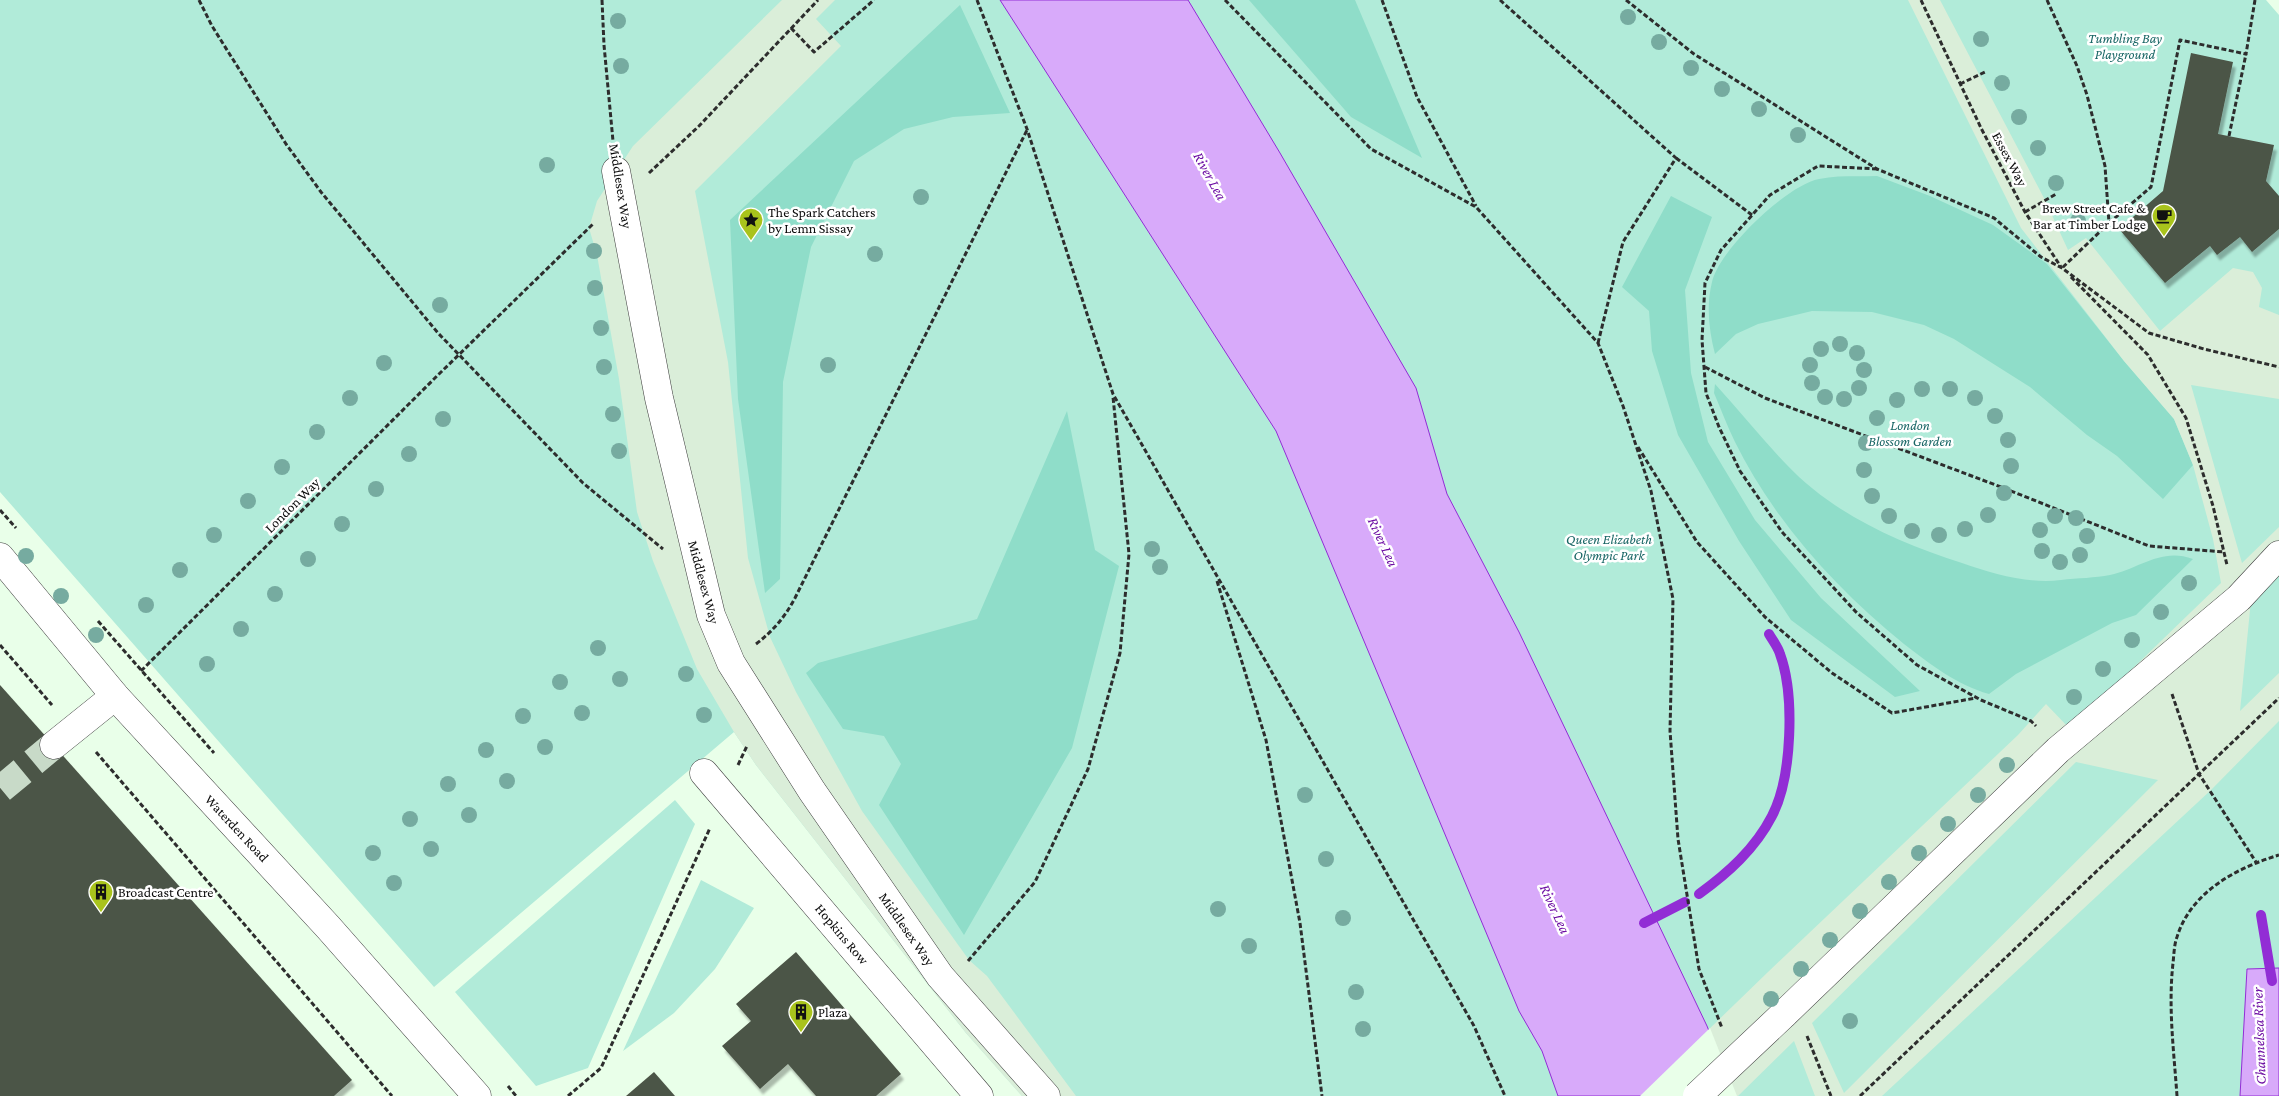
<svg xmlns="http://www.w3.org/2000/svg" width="2279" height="1096" viewBox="0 0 2279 1096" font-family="'Crimson Pro',serif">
<defs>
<filter id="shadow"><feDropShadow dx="3" dy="5.5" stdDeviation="1" flood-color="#0004"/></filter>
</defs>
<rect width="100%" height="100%" fill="#e9ffe9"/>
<g fill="#b1ebd9">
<path d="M 0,0 L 2266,0 L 2279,15 L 2279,1096 L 1022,1096 L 966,1033 L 756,765 L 734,732 L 434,987 L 0,492 Z"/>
<path d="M 675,800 L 695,824 L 588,1068 L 536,1086 L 455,992 Z"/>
<path d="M 701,880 L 754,908 L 715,969 L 674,1013 L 623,1051 Z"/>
</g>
<g fill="#8fddc9">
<path d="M 1249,0 L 1355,0 L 1422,158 L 1351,117 Z"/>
<path d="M 960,5 L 1010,113 L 953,117 L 904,129 L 854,161 L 811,247 L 783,382 L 780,579 L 765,593 L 738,399 L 730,220 Z"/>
<path d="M 1877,176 L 1930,196 L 1993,225 L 2047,264 L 2124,361 L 2174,419 L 2193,465 L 2163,499 L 2117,456 L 2087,435 L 2030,387 L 1954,339 L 1924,325 L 1872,312 L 1812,311 L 1758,324 L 1736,334 L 1715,354 C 1709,331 1706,306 1712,282 C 1719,250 1787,185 1819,179 C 1838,175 1858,177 1877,176 Z"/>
<path d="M 1671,196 L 1712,217 L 1685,290 L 1691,373 L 1708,442 L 1755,520 L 1821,598 L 1920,691 L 1895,697 L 1791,620 L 1739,541 L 1678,435 L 1652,351 L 1649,311 L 1622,287 Z"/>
<path d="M 1715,384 C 1739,410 1761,438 1786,464 C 1833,514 1897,542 1962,563 C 1993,574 2028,584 2061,580 C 2078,578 2095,578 2110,575 C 2139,569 2161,547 2193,559 L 2136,615 L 2112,623 L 2016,674 L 1989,694 C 1957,685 1930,664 1904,644 C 1836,589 1774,521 1735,442 C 1727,426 1721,409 1714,393 Z"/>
<path d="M 1067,411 L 1095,550 L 1119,566 L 1072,748 L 964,935 L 879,805 L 901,764 L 884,736 L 843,729 L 806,673 L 818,663 L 977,619 Z"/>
</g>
<g fill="#daeed9" fill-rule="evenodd">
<path d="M 782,0 L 835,0 L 816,19 L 841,46 L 695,191 L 728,362 L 748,558 L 770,637 L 796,692 L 862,811 L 969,960 L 987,976 L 1076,1096 L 1022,1096 L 966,1033 L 756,765 L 734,732 L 697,669 L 653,561 L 637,512 L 619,379 L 597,255 L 589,228 L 597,201 L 633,146 Z"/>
<path d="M 1908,0 L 1940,0 L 2045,200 L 2068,250 L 2086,238 L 2160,331 L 2233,268 L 2253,272 L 2262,288 L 2259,307 L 2279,315 L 2279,399 L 2191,385 L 2242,563 L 2279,527 L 2279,572 L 2251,600 L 2240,711 L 2279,673 L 2279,721 L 2211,790 L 1882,1096 L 1815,1096 L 1794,1041 L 1738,1096 L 1640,1096 L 1768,972 L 2018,735 L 2046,704 L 2070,729 L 2221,583 L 2213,539 L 2193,465 L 2174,419 L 2124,361 L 2021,228 ZM 2076,762 L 2158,780 L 1844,1093 L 1812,1023 Z"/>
</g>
<g fill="#d8aafa" stroke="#922dd5">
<path d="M 1000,0 L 1188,0 L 1280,153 L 1416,388 L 1447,494 L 1519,632 L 1707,1026 L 1735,1096 L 1558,1096 L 1542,1051 L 1519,1011 L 1276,431 Z"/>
<path d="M 2279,968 L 2279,1096 L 2240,1096 L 2247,969 Z"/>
</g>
<path fill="#e9ffe9" d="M 1710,1028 L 1737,1096 L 1640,1096 Z"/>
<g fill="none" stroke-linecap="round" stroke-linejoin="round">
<g stroke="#922dd5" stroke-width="10">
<path d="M 1699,894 C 1728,873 1755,849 1772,816 C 1792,778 1795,695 1780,654 C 1778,647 1773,641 1769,634"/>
<path d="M 2261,915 L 2272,981"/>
<path d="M 1644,923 L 1685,902"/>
</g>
</g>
<g fill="#4c5447" filter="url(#shadow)">
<path d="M 2191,53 L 2233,62 L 2218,134 L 2274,145 L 2266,181 L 2279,196 L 2279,229 L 2252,252 L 2240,237 L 2217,255 L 2210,246 L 2165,283 L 2119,229 L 2163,191 Z"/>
<path d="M 0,685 L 352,1080 L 334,1096 L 0,1096 Z"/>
<path d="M 796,952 L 901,1074 L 876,1096 L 816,1096 L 788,1064 L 760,1089 L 722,1046 L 751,1021 L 736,1004 Z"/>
<path d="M 654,1072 L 675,1096 L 626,1096 Z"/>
</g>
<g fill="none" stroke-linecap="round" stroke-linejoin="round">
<path stroke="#c8dac8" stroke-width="28" stroke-dasharray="28 14" stroke-linecap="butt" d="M 1,789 L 54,745"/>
<defs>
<g id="minor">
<path d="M 616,171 L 659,398 L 711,615 L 731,663 L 812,791 L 940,976 L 1046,1096"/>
<path d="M 0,557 L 115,696 L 328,927 L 477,1096"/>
<path d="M 54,745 L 115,696"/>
<path d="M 704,773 L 979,1096"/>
<path d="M 1784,1014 L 2058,750 L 2239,598 L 2279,555"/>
</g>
</defs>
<use href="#minor" stroke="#3e3e3e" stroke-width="29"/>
<g stroke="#2d2d2d" stroke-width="3" stroke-dasharray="5 2.5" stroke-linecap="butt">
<path d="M 199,0 L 212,26 L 286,144 L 321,192 L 438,333 L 583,483 L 663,549"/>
<path d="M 602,0 L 604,45 L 613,141"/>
<path d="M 977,0 L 1027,129 L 1113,394 L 1474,1026 L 1505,1096"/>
<path d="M 1225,0 L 1371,149 L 1476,207 L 1598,343 L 1623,406 L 1651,491 L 1673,599 L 1670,731 L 1678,839 L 1699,969 L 1722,1028"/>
<path d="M 1382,0 L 1417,97 L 1476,206"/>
<path d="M 1500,0 L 1676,158 L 1623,242 L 1598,343"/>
<path d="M 1626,0 L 1694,54 L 1877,169 L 1994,218 L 2041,257 L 2062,268 L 2149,333 L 2204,349 L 2279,367"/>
<path d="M 1921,0 L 1981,128 L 2025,212 L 2061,267"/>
<path d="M 2047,0 L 2077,66 L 2087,95 L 2105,166 L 2109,223 L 2062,268"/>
<path d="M 791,28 L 814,52 L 874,0"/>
<path d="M 1960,84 L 1987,71"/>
<path d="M 2229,136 L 2246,54"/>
<path d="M 1676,158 L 1752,215"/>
<path d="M 1877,169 L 1818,166 L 1770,195 L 1721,250 L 1705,283 L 1702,340 L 1706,393 L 1719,427 L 1740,471 L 1782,532 L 1856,612 L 1917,665 L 1981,700 L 2031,721 L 2036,726"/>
<path d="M 649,173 L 699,126 L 818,0"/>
<path d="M 2025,212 L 2056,194"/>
<path d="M 2109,223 L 2151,187 L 2180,40 L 2246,54 L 2255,0"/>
<path d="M 2071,277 L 2148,355 L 2186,418 L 2213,506 L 2227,565"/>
<path d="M 1705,367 L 1765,398 L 2001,487 L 2149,546 L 2224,552"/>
<path d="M 1638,447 L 1697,542 L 1765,617 L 1832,673 L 1892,713 L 1976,698"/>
<path d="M 0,510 L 16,528"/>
<path d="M 1217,581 L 1266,740 L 1300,923 L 1322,1096"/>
<path d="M 98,621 L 214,753"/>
<path d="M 756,644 C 773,631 785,617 795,598 L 1027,130"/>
<path d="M 0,645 L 52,705"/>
<path d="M 141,671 L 437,376 L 594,223"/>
<path d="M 2172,694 L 2199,774 L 2256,862"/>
<path d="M 96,752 L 392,1096"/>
<path d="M 738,765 L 747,746"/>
<path d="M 968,961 L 1035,882 L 1088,769 L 1120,653 L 1129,554 L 1113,397"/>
<path d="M 1807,1036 L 1831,1096"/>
<path d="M 508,1086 L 516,1096"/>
<path d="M 568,1096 L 601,1068 L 710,828"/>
<path d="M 1860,1096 L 2279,698"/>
<path d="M 2177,1096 C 2174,1052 2168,1008 2173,963 C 2174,955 2174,945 2177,937 C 2191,892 2236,868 2279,855"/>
</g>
<use href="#minor" stroke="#fff" stroke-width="28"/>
<defs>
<path id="minor-bridge" d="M 1697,1096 L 1784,1014"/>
</defs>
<use href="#minor-bridge" stroke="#3e3e3e" stroke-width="29" stroke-linecap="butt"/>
<use href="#minor-bridge" stroke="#fff" stroke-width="28"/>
</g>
<g fill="#76aba0">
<circle cx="1628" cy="17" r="8"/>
<circle cx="618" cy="21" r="8"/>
<circle cx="1981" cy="39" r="8"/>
<circle cx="1659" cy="42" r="8"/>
<circle cx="621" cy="66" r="8"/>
<circle cx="1691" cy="68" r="8"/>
<circle cx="2002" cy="83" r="8"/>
<circle cx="1722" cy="89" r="8"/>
<circle cx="1759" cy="109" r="8"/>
<circle cx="2019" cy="117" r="8"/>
<circle cx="1798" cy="135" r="8"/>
<circle cx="2038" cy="148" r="8"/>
<circle cx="547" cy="165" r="8"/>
<circle cx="2056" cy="183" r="8"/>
<circle cx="921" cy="197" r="8"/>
<circle cx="2078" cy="221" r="8"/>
<circle cx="594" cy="251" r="8"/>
<circle cx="875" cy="254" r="8"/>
<circle cx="595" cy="288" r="8"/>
<circle cx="440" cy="305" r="8"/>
<circle cx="601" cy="328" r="8"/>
<circle cx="1840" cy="344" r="8"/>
<circle cx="1821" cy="349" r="8"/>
<circle cx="1857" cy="353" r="8"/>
<circle cx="384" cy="363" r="8"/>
<circle cx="828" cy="365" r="8"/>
<circle cx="1810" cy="365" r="8"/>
<circle cx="604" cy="367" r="8"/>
<circle cx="1864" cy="370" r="8"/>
<circle cx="1812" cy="383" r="8"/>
<circle cx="1859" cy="388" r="8"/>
<circle cx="1922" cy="389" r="8"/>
<circle cx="1950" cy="389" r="8"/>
<circle cx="1825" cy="397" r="8"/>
<circle cx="350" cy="398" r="8"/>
<circle cx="1975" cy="398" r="8"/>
<circle cx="1844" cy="399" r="8"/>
<circle cx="1897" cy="400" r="8"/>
<circle cx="613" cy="414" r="8"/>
<circle cx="1995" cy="416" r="8"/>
<circle cx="1877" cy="418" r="8"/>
<circle cx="443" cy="419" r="8"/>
<circle cx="317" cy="432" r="8"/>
<circle cx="2008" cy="440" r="8"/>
<circle cx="1866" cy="443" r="8"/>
<circle cx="619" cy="451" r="8"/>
<circle cx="409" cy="454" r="8"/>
<circle cx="2011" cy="466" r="8"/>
<circle cx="282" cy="467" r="8"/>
<circle cx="1864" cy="470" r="8"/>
<circle cx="376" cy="489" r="8"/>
<circle cx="2004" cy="493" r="8"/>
<circle cx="1872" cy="496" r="8"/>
<circle cx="248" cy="501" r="8"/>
<circle cx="1988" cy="515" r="8"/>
<circle cx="1889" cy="516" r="8"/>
<circle cx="2055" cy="516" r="8"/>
<circle cx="2076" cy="518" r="8"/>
<circle cx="342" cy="524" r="8"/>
<circle cx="1965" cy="529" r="8"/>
<circle cx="2040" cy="530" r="8"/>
<circle cx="1912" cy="531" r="8"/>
<circle cx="214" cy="535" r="8"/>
<circle cx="1939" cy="535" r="8"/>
<circle cx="2087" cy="536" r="8"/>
<circle cx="1152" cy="549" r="8"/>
<circle cx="2042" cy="551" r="8"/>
<circle cx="2080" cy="555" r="8"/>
<circle cx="26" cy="556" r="8"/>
<circle cx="308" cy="559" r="8"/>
<circle cx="2060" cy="562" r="8"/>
<circle cx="1160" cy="567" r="8"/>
<circle cx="180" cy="570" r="8"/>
<circle cx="2189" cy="583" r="8"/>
<circle cx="275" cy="594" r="8"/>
<circle cx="61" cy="596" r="8"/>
<circle cx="146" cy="605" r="8"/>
<circle cx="2161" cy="612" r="8"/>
<circle cx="241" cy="629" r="8"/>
<circle cx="96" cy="635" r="8"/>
<circle cx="2132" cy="640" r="8"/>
<circle cx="598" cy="648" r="8"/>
<circle cx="207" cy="664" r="8"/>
<circle cx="2103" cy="669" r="8"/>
<circle cx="686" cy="674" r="8"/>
<circle cx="620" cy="679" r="8"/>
<circle cx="560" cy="682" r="8"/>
<circle cx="2074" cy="697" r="8"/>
<circle cx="582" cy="713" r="8"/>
<circle cx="704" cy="715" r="8"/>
<circle cx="523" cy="716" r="8"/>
<circle cx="545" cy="747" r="8"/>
<circle cx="486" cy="750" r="8"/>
<circle cx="2007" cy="765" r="8"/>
<circle cx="507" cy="781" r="8"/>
<circle cx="448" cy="784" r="8"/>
<circle cx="1305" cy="795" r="8"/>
<circle cx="1978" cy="795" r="8"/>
<circle cx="469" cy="815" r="8"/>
<circle cx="410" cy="819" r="8"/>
<circle cx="1948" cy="824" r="8"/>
<circle cx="431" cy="849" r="8"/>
<circle cx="373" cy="853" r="8"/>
<circle cx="1919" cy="853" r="8"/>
<circle cx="1326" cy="859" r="8"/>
<circle cx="1889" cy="882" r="8"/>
<circle cx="394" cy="883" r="8"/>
<circle cx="1218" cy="909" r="8"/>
<circle cx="1860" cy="911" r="8"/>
<circle cx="1343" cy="918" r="8"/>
<circle cx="1830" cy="940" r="8"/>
<circle cx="1249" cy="946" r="8"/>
<circle cx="1801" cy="969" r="8"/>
<circle cx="1356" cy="992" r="8"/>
<circle cx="1771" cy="999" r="8"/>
<circle cx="1850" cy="1021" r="8"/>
<circle cx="1363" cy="1029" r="8"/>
</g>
<defs>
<symbol id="cafe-pin" viewBox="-11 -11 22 30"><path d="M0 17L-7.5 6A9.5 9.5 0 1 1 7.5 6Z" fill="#a9c31c" stroke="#fff"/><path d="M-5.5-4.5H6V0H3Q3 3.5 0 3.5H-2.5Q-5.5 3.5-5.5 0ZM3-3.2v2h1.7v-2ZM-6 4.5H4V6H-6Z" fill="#111"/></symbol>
<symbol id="sight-pin" viewBox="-11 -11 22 30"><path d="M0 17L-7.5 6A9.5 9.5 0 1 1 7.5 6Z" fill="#a9c31c" stroke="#fff"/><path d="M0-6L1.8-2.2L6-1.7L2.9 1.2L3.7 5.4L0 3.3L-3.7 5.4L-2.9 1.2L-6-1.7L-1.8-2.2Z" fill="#111"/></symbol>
<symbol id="building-pin" viewBox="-11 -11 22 30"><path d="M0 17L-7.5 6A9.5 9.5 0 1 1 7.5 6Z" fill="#a9c31c" stroke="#fff"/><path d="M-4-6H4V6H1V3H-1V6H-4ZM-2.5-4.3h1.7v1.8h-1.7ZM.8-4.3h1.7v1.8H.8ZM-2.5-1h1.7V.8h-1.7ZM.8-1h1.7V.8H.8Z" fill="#111"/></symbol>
</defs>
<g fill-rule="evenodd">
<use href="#cafe-pin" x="2150" y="202" width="28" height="38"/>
<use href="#sight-pin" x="737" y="206" width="28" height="38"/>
<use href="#building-pin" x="87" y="878" width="28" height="38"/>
<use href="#building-pin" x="787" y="998" width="28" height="38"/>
</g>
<g text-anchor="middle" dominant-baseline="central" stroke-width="5" stroke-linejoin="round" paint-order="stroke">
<g font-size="14" font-style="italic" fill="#186665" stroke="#fff">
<text x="2125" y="38">Tumbling Bay<tspan x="2125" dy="16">Playground</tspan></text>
<text x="1910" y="425">London<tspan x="1910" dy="16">Blossom Garden</tspan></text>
<text x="1609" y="539">Queen Elizabeth<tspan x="1609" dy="16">Olympic Park</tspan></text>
</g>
<g font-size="14" fill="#0b0b0b" stroke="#fff">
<text transform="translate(2010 159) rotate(62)">Essex Way</text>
<text transform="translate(621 186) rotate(81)">Middlesex Way</text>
<text transform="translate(292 505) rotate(-45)">London Way</text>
<text transform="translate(704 582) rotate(75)">Middlesex Way</text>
<text transform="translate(237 828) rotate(47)">Waterden Road</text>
<text transform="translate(907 929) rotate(55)">Middlesex Way</text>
<text transform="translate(842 934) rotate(50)">Hopkins Row</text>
</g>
<g font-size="14" fill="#0b0b0b" stroke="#fff" text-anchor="start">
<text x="2146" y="208" text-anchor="end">Brew Street Cafe &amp;<tspan x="2146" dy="16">Bar at Timber Lodge</tspan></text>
<text x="768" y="212">The Spark Catchers<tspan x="768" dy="16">by Lemn Sissay</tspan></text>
<text x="118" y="892">Broadcast Centre</text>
<text x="818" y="1012">Plaza</text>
</g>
<g font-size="15" font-style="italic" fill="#6d0ea3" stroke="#fff">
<text transform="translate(1210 176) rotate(61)">River Lea</text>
<text transform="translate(1383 542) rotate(65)">River Lea</text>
<text transform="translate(1555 909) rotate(65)">River Lea</text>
<text transform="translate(2259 1036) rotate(-92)">Channelsea River</text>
</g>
</g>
</svg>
